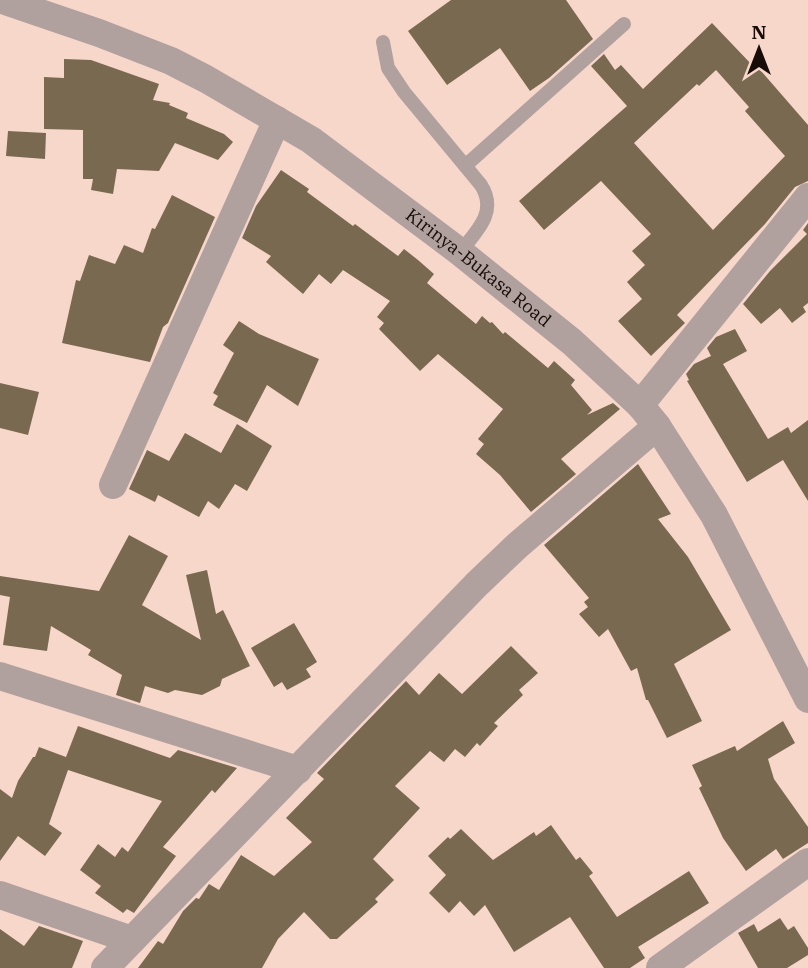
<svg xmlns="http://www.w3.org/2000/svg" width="808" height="968" viewBox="0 0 808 968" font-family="'IBM Plex Serif',serif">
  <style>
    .building { fill: #796951; fill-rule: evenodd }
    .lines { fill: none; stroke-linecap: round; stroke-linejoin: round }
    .service { stroke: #b0a19e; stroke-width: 14 }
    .minor { stroke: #b0a19e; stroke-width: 28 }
    .labels { text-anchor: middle; stroke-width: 6; stroke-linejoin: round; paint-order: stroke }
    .street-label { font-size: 18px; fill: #170c08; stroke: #f8d7cb }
  </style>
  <rect width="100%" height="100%" fill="#f8d7cb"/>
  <path class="building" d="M451,0h115l27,39 -44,39 -19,13 -30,-43 -53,37 -39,-54z
    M712,23l41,43 2,-2 53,61v56l-13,6 -30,37 -88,91 8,8 -34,33 -33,-35 24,-22 -15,-17 18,-17 -13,-14 19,-17 -50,-53 -57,49 -25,-29 108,-95 -36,-40 13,-12 11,16 6,-5 22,24zM716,70l33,37 -4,4 40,45 -72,74 -79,-87 63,-59 2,2z
    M64,59l27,1 68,24 -6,16 17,3 -1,2 19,8 -2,5 38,16 9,8 -15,18 -43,-17 -16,28 -42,-2 -4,25 -22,-4 2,-11h-10v-49l-39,-1v-52l20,1z
    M8,131l38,2 -1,26 -39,-3z
    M281,170l28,19 -2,3 46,34 2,-2 43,32 6,-7 14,11 16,14 -7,9 49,41 6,-8 8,7 2,-1 11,12 2,-2 43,36 6,-7 21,19 -4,5 21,25 -5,5 26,-12 7,6 -59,50 15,15 -45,38 -31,-37 -24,-21 8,-10 -6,-5 25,-30 -65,-55 -18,17 -41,-42 5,-6 -7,-6 13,-16 -47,-31 -12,14 -12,-10 -16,20 -37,-32 5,-6 -29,-18 14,-32z
    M172,195l43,22 -47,106 -5,4 -13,35 -88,-19 14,-63 4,1 9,-26 26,9 9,-19 19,8 9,-25 3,1z
    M808,223v80l-5,4 3,5 -14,11 -12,-15 -19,16 -18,-20 27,-33 37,-37 -4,-4z
    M239,321l20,13 60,25 -21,47 -31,-21 -20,38 -34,-18 5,-9 -5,-3 21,-40 -11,-8z
    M735,329l12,22 -24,13 45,75 20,-12 3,6 17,-13v81l-25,-41 -36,22 -60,-101 2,-1 -3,-6 8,-10 17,-8 -4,-8 9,-11z
    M0,383l39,9 -11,43 -28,-7z
    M237,424l35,22 -25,45 -12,-7 -16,25 -11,-8 -9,16 -41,-22 -3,7 -26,-13 18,-39 22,11 16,-28 36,20z
    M638,464l33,50 -13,5 30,38 43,73 -57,34 28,57 -35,17 -19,-38h-2l-9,-32 -6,3 -23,-42 -9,8 -20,-23 9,-7 -4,-5 5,-4 -45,-53z
    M129,535l39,21 -26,49 59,35 -15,-65 21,-5 9,44 7,-4 27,56 -28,13 -2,7 -18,9 -27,-5 -7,3 -23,-7 -5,17 -24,-8 6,-20 -34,-20 3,-5 -40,-24 -4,25 -44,-6 7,-48 -10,-2v-19l99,15z
    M294,623l23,39 -11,7 5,8 -24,13 -5,-8 -8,5 -23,-39z
    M511,646l27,27 -19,17 4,5 -29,28 4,3 -18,20 -3,-3 -12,14 -10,-8 -11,13 -14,-11 -35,35 25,22 -47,51 21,21 -19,19 3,3 -41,37h-7l-26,-27 -26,27 -16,29h-124l20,-27 5,3 20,-33 13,-13 3,1 10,-15 10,6 22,-35 33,21 38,-34 -26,-24 38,-39 -7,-6 89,-92 13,14 20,-22 23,21z
    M783,721l12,22 -27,16 6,20 34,48v16l-25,16 -7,-10 -30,22 -23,-33 -24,-50 3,-2 -10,-21 43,-19 2,5z
    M78,726l92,32 8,-8 59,18 -22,25 -3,-3 -49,57 13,9 -42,57 -7,-4 -4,4 -28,-20 6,-7 -21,-16 18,-26 17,13 7,-10 6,5 34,-51 -94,-31 -19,54 13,9 -17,23 -27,-20 -18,25v-72l12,9 6,-17 15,-24h2l4,-10 27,10z
    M551,825l25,35 4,-3 13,16 -4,3 28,41 72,-46 20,32 -71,44 7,11 -15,10h-26l-34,-51 -56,35 -29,-47 -11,11 -14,-15 -11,12 -20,-20 17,-18 -18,-19 20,-19 2,2 11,-10 32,31 41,-28 2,4z
    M780,918l8,12 6,-4 14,22v7l-21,13h-29l-20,-35 16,-9 4,8z
    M39,926l44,15 -11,27h-72v-39l24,17z"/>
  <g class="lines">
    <path class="service" d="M383,42l5,26 16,24 77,93c17,27 -4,46 -21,67
      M465,166l159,-142"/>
    <g class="minor">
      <path id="s1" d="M2,0l97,33 72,28 35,18 105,61 149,112 112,90 68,63 17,21 57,89 94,184"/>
      <path d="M640,405l168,-208"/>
      <path d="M113,485l164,-365"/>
      <path d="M0,676l298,94"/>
      <path d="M0,895l132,45"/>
      <path d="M105,968l372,-384 41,-39 139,-119"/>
      <path d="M660,968l148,-106"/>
    </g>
  </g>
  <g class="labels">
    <g class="street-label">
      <text dy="6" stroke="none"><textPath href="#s1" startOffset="551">Kirinya-Bukasa Road</textPath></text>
    </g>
  </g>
  <g transform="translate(759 49)" stroke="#f8d7cb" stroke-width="5" paint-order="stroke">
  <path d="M0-5L12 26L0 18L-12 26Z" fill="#170c08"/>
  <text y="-10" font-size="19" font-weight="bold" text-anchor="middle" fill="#170c08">N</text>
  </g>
</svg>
